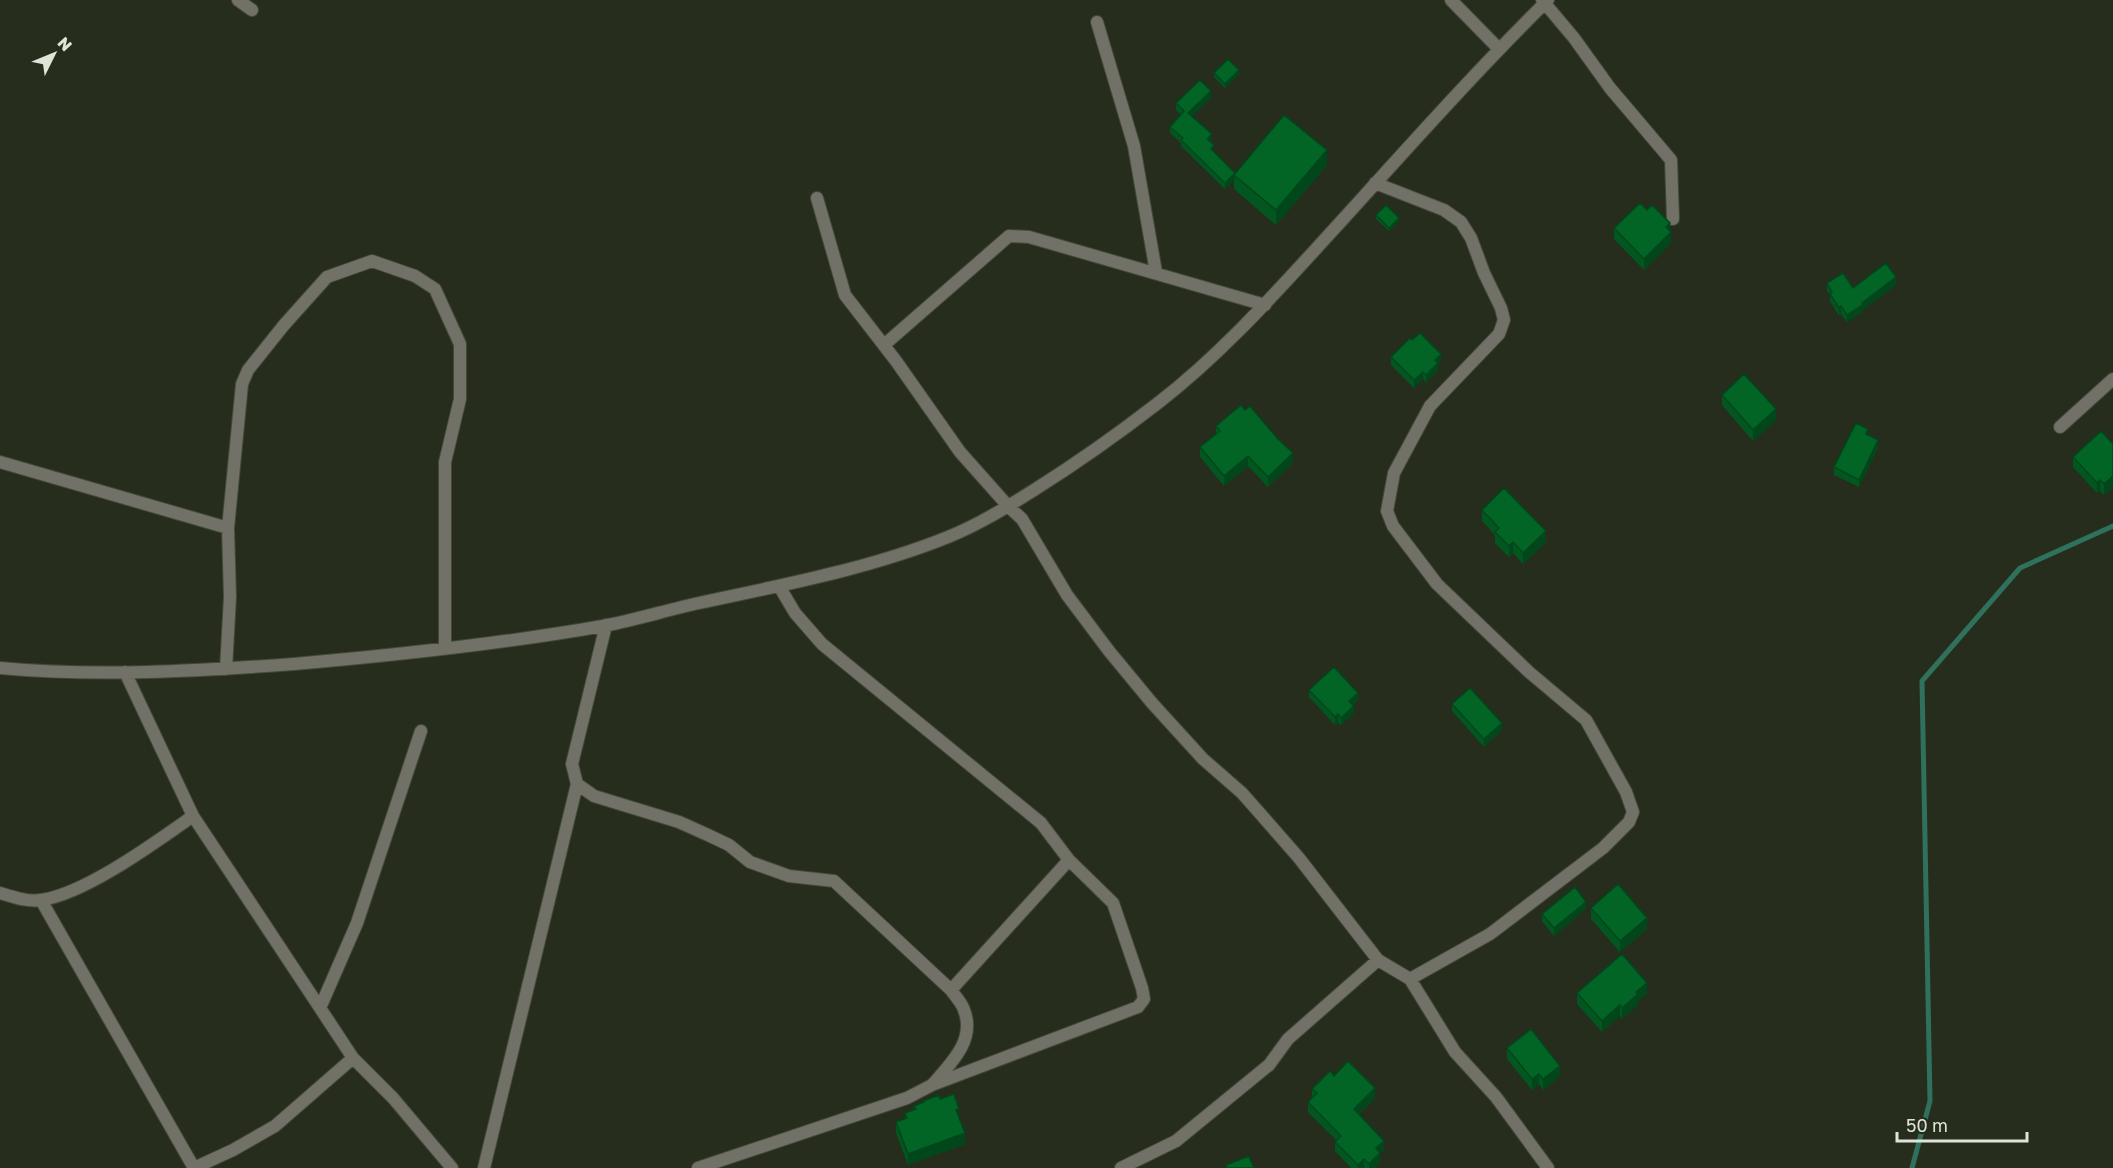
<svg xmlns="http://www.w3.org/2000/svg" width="2113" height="1168" viewBox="0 0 2113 1168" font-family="'Golos Text',sans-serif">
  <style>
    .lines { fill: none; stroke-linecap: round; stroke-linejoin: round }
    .stream { stroke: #2f715d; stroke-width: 5 }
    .street-casing { stroke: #444a3a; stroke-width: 14 }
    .street { stroke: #717168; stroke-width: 12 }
    .wall { fill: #025721 }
    .shaded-wall { fill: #01471b }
    .building { fill: #026526; stroke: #01471b; stroke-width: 1.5 }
  </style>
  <rect width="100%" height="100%" fill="#262d1c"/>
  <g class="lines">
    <path class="stream" d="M1912,1168l18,-67 -8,-420 98,-113 93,-42"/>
    <defs>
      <path id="street" d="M238,0l14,10
        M1451,0l48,49
        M1542,0l32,38 36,50 61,72 2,59
        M1097,22l37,124 22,126
        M1375,183l69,27 17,12 10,16 13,35 17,35 3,12 -5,14 -69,72 -36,67 -7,38 6,15 44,58 92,88 57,48 40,72 7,20 -4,10 -26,26 -113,86 -80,45
        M817,198l28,97 51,66 64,91 48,54 14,13 45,76 42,56 43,52 51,56 39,34 57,65 79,102 32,19 45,73 41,45 52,71
        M884,345l125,-109 20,1 236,68
        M2060,427l53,-48
        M0,462l228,66
        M0,668c97,9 197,3 294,-4 103,-9 207,-20 309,-38 32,-6 64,-16 96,-23 83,-18 170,-34 249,-66 30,-12 59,-30 86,-47 43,-27 84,-56 124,-87 66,-51 121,-114 177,-175 70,-77 139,-155 213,-228
        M226,669l4,-72 -2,-69 14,-144 6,-14 36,-45 43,-48 45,-16 43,15 20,13 25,55v55l-15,63v186
        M125,672l68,144 127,192 33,50 40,40 59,70
        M577,784l17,12 85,26 29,13 21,10 21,17 39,14 45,5 117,109 118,-130
        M0,893c13,4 27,9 41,7 44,-6 115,-58 152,-84
        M41,900l153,268
        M320,1008l37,-85 64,-192
        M933,1084c18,-21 43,-44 31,-74 -2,-7 -9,-14 -13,-20
        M194,1168l39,-18 42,-24 78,-68
        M484,1168l93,-384 -5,-20 34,-139
        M698,1168l209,-70 25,-13 206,-78 6,-8 -2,-11 -29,-85 -44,-43 -28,-37 -219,-179 -27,-31 -16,-27
        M1121,1168l55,-27 93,-76 19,-26 90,-79"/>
    </defs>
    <use href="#street" class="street-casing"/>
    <use href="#street" class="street"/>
  </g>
  <path class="wall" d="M1214,73l25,1 -14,14 -11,-11z
    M1211,98l-19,18 20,25 -2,1 4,10 21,21 92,-8 -51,60 -42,-36v-8l-9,8 -44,-43v-3l-11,-10v-6l11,-12 -5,-5v-7z
    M1376,215l23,6 -10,10 -13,-12z
    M1614,228l56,3 1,12 -27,27 -30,-31z
    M1827,283l26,5 43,-3 -33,25v2l-16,10 -6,-8 -2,2 -9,-15v-6l-3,-4z
    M1391,357l50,4 -3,3v7l-12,11 -3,-3 -9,9 -23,-23z
    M1722,395l54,25 -23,21 -31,-36z
    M1245,410l32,28 16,25 -25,24 -20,-21 -24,20 -24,-29v-10l16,-13v-8z
    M1868,435l10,13 -19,39 -25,-12v-8z
    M2113,444v43l-9,8 -4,-4 -3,2 -24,-26v-10z
    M1482,510l64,32 -23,22 -10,-11 -4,4 -14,-14v-8l-13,-14z
    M1309,690l49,10 -6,5 2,8 -13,12 -3,-3 -3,3 -26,-28z
    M1452,704l50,26 -18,17 -32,-36z
    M1591,908l56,21 -27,23 -29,-33z
    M1586,909l-32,27 -12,-15v-7z
    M1577,993l70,1 -9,7v4l-16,14 -2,-3 -18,16 -25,-28z
    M1507,1048l53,28 -17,14 -4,-6 -7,6 -25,-31z
    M1334,1076l41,22 -16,16 25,36 -4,3v10l-5,5h-24l-16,-17v-9l1,-2 -28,-28v-10l4,-4v-9z
    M940,1099l19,19 6,26 -57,21 -12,-32v-11l9,-3v-6l9,-3v-4l9,-3v-2z"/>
  <path class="shaded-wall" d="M1239,70v4l-14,14v-4z
    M1211,91v7l-23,22v-7z
    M1212,134v7l-5,5v-7z
    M1327,150v15l-51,60v-15z
    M1235,173l-1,8 -9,8v-6z
    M1399,218v3l-10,10v-3z
    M1670,223l1,20 -27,27v-11l22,-32z
    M1896,277v8l-33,25v2l-16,10v-7z
    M1841,306v8l-2,2v-8z
    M1441,354v7l-3,3v7l-12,11v-7l9,-15z
    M1423,372v7l-9,9v-8z
    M1776,409v11l-23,21v-11z
    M1878,440v8l-19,39v-7z
    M1293,453v10l-25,24v-10z
    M1248,456v10l-24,20v-10z
    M2113,476v11l-9,8v-11z
    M2100,480v11l-3,2v-10z
    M1546,531v11l-23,22v-11z
    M1513,542v11l-4,4v-11z
    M1358,693v7l-9,8v-7z
    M1354,706v7l-13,12v-7z
    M1338,714v8l-3,3v-8z
    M1502,723v7l-18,17v-8z
    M1586,902v7l-32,27v-8z
    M1647,918v11l-27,23v-11z
    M1647,983v11l-9,7v4l-16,14v-11l14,-16z
    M1620,1005v11l-18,16v-11z
    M1560,1066v10l-17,14v-11z
    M1539,1074v10l-7,6v-11z
    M1375,1088v10l-21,21v-10z
    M965,1133v11l-57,21v-11z
    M1384,1141v9l-4,3v10l-5,5h-6v-4l7,-16z
    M1364,1159v9h-6v-3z"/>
  <path class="building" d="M1228,59l11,11 -14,14 -11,-11z
    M1200,80l11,11 -23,22 24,21 -5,5 7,6 -3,4 24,24 -10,10 -44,-43 2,-2 -13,-11 14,-16 -8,-8z
    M1284,115l43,35 -51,60 -42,-35z
    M1640,203l7,7 5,-5 18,18 -4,4 5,5 -27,27 -30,-31z
    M1386,205l13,13 -10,10 -13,-13z
    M1886,263l10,14 -34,26 1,2 -16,10 -6,-9 -2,2 -9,-14 2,-2 -5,-9 16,-10 10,15z
    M1420,333l21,21 -6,6 3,3 -12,12 -3,-3 -9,8 -23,-23 19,-19 2,2z
    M1744,374l32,35 -23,21 -31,-35z
    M1241,405l4,5 5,-4 27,32 16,15 -25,24 -20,-21 -24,20 -24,-29 20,-16 -4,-5z
    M1856,423l12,6 -2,5 12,6 -19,40 -25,-13z
    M2101,431l12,13v32l-9,8 -4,-4 -3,3 -24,-26z
    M1504,488l42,43 -23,22 -10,-11 -4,4 -14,-14 4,-4 -17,-18z
    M1334,667l24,26 -9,8 5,5 -13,12 -3,-4 -3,3 -26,-27z
    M1470,688l32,35 -18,16 -32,-35z
    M1618,884l29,34 -27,23 -29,-33z
    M1575,887l11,15 -32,26 -12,-14z
    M1622,954l25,29 -11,9 2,2 -16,14 -2,-3 -18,16 -25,-28z
    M1531,1029l29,37 -17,13 -4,-5 -7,5 -25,-31z
    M1348,1061l27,27 -21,21 30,32 -8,7 4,5 -11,11 -5,-5 -6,6 -23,-23 6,-6 -33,-34 9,-9 -5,-4 18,-18 4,5z
    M954,1094l5,15 -3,1 9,23 -57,21 -12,-32 11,-4 -2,-5 11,-4 -2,-3 10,-4 -1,-1 16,-6 1,4z
    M1249,1156l5,12h-27l-1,-3z"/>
  <g transform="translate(54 54) rotate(47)" stroke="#262d1c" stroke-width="4.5" paint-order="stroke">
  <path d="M0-4.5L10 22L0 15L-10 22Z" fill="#dfe3d8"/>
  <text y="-9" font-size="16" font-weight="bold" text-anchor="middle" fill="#dfe3d8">N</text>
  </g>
  <path d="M1897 1132v9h130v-9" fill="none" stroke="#dfe3d8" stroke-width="3"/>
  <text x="1906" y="1132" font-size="18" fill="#dfe3d8" stroke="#262d1c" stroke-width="4.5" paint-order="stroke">50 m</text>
</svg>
